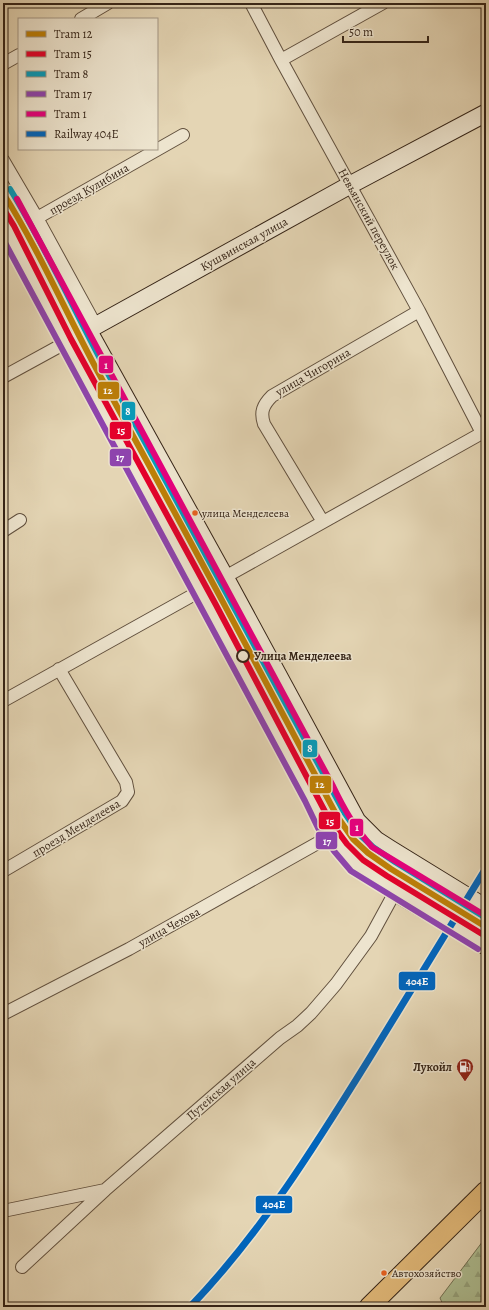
<svg xmlns="http://www.w3.org/2000/svg" width="489" height="1310" viewBox="0 0 489 1310" font-family="Alegreya,serif">
  <style>
    .forest { fill: url(#forest-firs); stroke: #727154 }
    .lines { fill: none; stroke-linecap: round; stroke-linejoin: round }
    .street-casing { stroke: #61503e; stroke-width: 14 }
    .secondary-casing { stroke: #352417; stroke-width: 19 }
    .primary-casing { stroke: #352417; stroke-width: 21 }
    .street { stroke: #ede4ce; stroke-width: 12 }
    .secondary { stroke: #ede4ce; stroke-width: 17 }
    .primary { stroke: #e2ba7a; stroke-width: 19 }
    .rail-1-casing { stroke: #ede4ce; stroke-width: 10 }
    .rail-1 { stroke: #0065bd; stroke-width: 7 }
    .tram-1-casing { stroke: #ede4ce; stroke-width: 9 }
    .tram-2-casing { stroke: #ede4ce; stroke-width: 9 }
    .tram-3-casing { stroke: #ede4ce; stroke-width: 9 }
    .tram-4-casing { stroke: #ede4ce; stroke-width: 9 }
    .tram-5-casing { stroke: #ede4ce; stroke-width: 9 }
    .tram-1 { stroke: #bd7f07; stroke-width: 6 }
    .tram-2 { stroke: #e4002b; stroke-width: 6 }
    .tram-3 { stroke: #059cbc; stroke-width: 6 }
    .tram-4 { stroke: #8e44ad; stroke-width: 6 }
    .tram-5 { stroke: #e5007d; stroke-width: 6 }
    .bus-dot { fill: #e96221; stroke: #ede4ce; stroke-width: 1.5 }
    .stop-dot { fill: #ede4ce; stroke: #352417; stroke-width: 2 }
    .labels { text-anchor: middle; stroke-width: 3; stroke-linejoin: round; paint-order: stroke }
    .bus-label { font-size: 11px; fill: #352417; stroke: #ede4ce; text-anchor: start }
    .street-label { font-size: 12px; fill: #352417; stroke: #ede4ce }
    .stop-label { font-size: 12px; font-weight: bold; fill: #352417; stroke: #ede4ce; text-anchor: start }
    .poi-label { font-size: 12px; font-weight: bold; fill: #352417; stroke: #ede4ce; text-anchor: end }
    .line-badge { stroke: #ede4ce; stroke-width: 1.5 }
    .badge-label { font-size: 11px; text-anchor: middle; font-weight: bold; fill: #fff }
  </style>
  <defs>
    <pattern id="forest-firs" width="22" height="20" patternUnits="userSpaceOnUse"><rect width="22" height="20" fill="#aebe92"/><path d="M5 1l3.5 6h-7zM16 11l3.5 6h-7z" fill="#96a37d"/></pattern>
  </defs>
  <rect width="100%" height="100%" fill="#e4d5b4"/>
  <filter id="stains"><feTurbulence type="fractalNoise" baseFrequency=".005" numOctaves="4"/><feColorMatrix values="0 0 0 0 .2 0 0 0 0 .09 0 0 0 0 .02 0 0 0 .5 -.17"/></filter>
  <radialGradient id="worn" r=".72"><stop offset=".6" stop-color="#630" stop-opacity="0"/><stop offset="1" stop-color="#630" stop-opacity=".3"/></radialGradient>
  <path class="forest" d="M486,1237v70h-42l-4,-9z"/>
  <g class="lines">
    <defs>
      <path id="street" d="M251,3l30,57 138,251 63,122 4,2
        M81,19l27,-16
        M281,60l102,-57
        M3,64l16,-9
        M3,160l34,58 59,108
        M37,218l146,-83
        M3,377l64,-35
        M323,522l-59,-98c-4,-12 -1,-19 8,-28l147,-85
        M3,531l17,-11
        M225,577l257,-144 4,-1
        M3,701l199,-111
        M3,871l119,-70 6,-9 -2,-10 -67,-113
        M3,1014l126,-65 203,-114
        M3,1211l102,-21
        M22,1267l83,-77 175,-152 17,-12 14,-13 25,-29 35,-48 24,-44"/>
      <path id="secondary" d="M3,227l64,115 65,125 77,136 123,232 12,17 20,18 31,22 91,54
        M88,330l137,247 132,244 19,19 14,9 96,59
        M79,335l271,-150 136,-72"/>
      <path id="primary" d="M369,1307l117,-116"/>
    </defs>
    <use href="#street" class="street-casing"/>
    <use href="#secondary" class="secondary-casing"/>
    <use href="#primary" class="primary-casing"/>
    <use href="#street" class="street"/>
    <use href="#secondary" class="secondary"/>
    <use href="#primary" class="primary"/>
    <defs>
      <path id="rail-1" d="M190,1307c71,-74 125,-161 179,-248 39,-64 78,-127 117,-191"/>
    </defs>
    <use href="#rail-1" class="rail-1-casing"/>
    <use href="#rail-1" class="rail-1"/>
    <defs>
      <path id="tram-1" d="M3,193c36,57 63,120 95,179 81,147 160,295 239,444l16,23 15,14 23,16 95,58"/>
      <path id="tram-2" d="M3,208l11,18 57,113 145,266 114,216 17,23 16,16 24,16 95,58"/>
      <path id="tram-3" d="M10,189c35,57 63,119 95,179 80,147 160,295 239,444l15,22 14,13 22,15 91,56"/>
      <path id="tram-4" d="M3,239l302,562 13,27 16,23 17,20 127,78"/>
      <path id="tram-5" d="M17,199l316,587c12,25 21,40 39,61l114,69"/>
    </defs>
    <use href="#tram-1" class="tram-1-casing"/>
    <use href="#tram-2" class="tram-2-casing"/>
    <use href="#tram-3" class="tram-3-casing"/>
    <use href="#tram-4" class="tram-4-casing"/>
    <use href="#tram-5" class="tram-5-casing"/>
    <use href="#tram-1" class="tram-1"/>
    <use href="#tram-2" class="tram-2"/>
    <use href="#tram-3" class="tram-3"/>
    <use href="#tram-4" class="tram-4"/>
    <use href="#tram-5" class="tram-5"/>
  </g>
  <defs>
    <symbol id="fuel-pin" viewBox="-11 -11 22 30"><path d="M0 17L-7.5 6A9.5 9.5 0 1 1 7.5 6Z" fill="#8f2418" stroke="#ede4ce"/><path d="M-5.5-6h7V0h2V4h1.3V-2.5L3-4.5l.8-.8L6-3V5H2.5V1h-1V6h-7ZM-4.2-4.7v3.2H.2V-4.7Z" fill="#fff"/></symbol>
  </defs>
  <g fill-rule="evenodd">
    <use href="#fuel-pin" x="455" y="1057" width="20" height="27"/>
  </g>
  <g class="bus-dot">
    <circle cx="195" cy="513" r="3.5"/>
    <circle cx="384" cy="1273" r="3.5"/>
  </g>
  <circle class="stop-dot" cx="243" cy="656" r="6"/>
  <g class="labels">
    <g class="bus-label">
      <text x="202" y="517">улица Менделеева</text>
      <text x="392" y="1277">Автохозяйство</text>
    </g>
    <g class="street-label">
      <text transform="translate(89 189) rotate(-30)" y="4">проезд Кулибина</text>
      <text transform="translate(369 219) rotate(61)" y="4">Невьянский переулок</text>
      <text transform="translate(244 244) rotate(-29)" y="4">Кушвинская улица</text>
      <text transform="translate(313 372) rotate(-30)" y="4">улица Чигорина</text>
      <text transform="translate(76 828) rotate(-31)" y="4">проезд Менделеева</text>
      <text transform="translate(169 927) rotate(-29)" y="4">улица Чехова</text>
      <text transform="translate(221 1089) rotate(-41)" y="4">Путейская улица</text>
    </g>
    <g class="stop-label">
      <text x="254" y="660">Улица Менделеева</text>
    </g>
    <g class="poi-label">
      <text x="452" y="1071">Лукойл</text>
    </g>
  </g>
  <g class="line-badge">
    <rect x="98" y="355" width="16" height="19" rx="4" fill="#e5007d"/>
    <rect x="97" y="381" width="23" height="19" rx="4" fill="#bd7f07"/>
    <rect x="121" y="401" width="15" height="20" rx="4" fill="#059cbc"/>
    <rect x="109" y="421" width="23" height="19" rx="4" fill="#e4002b"/>
    <rect x="109" y="448" width="23" height="19" rx="4" fill="#8e44ad"/>
    <rect x="302" y="739" width="16" height="19" rx="4" fill="#059cbc"/>
    <rect x="309" y="775" width="23" height="19" rx="4" fill="#bd7f07"/>
    <rect x="318" y="811" width="23" height="19" rx="4" fill="#e4002b"/>
    <rect x="349" y="818" width="15" height="19" rx="4" fill="#e5007d"/>
    <rect x="315" y="831" width="23" height="19" rx="4" fill="#8e44ad"/>
    <rect x="398" y="971" width="38" height="20" rx="4" fill="#0065bd"/>
    <rect x="255" y="1195" width="38" height="19" rx="4" fill="#0065bd"/>
  </g>
  <g class="badge-label">
    <text x="106" y="369">1</text>
    <text x="108" y="394">12</text>
    <text x="128" y="415">8</text>
    <text x="121" y="434">15</text>
    <text x="120" y="461">17</text>
    <text x="310" y="752">8</text>
    <text x="320" y="788">12</text>
    <text x="330" y="825">15</text>
    <text x="357" y="831">1</text>
    <text x="327" y="845">17</text>
    <text x="417" y="985">404Е</text>
    <text x="274" y="1208">404Е</text>
  </g>
  <rect width="489" height="1310" fill="none" stroke="#e4d5b4" stroke-width="16"/>
  <rect x="4" y="4" width="481" height="1302" fill="none" stroke="#352417" stroke-width="2"/>
  <rect x="8" y="8" width="473" height="1294" fill="none" stroke="#352417"/>
  <rect x="18" y="18" width="140" height="132" fill="#ede4ce" stroke="#a39785"/>
  <rect x="26" y="31" width="20" height="6" fill="#bd7f07" stroke="#a39785"/>
  <text x="54" y="38" font-size="12" fill="#352417">Tram 12</text>
  <rect x="26" y="51" width="20" height="6" fill="#e4002b" stroke="#a39785"/>
  <text x="54" y="58" font-size="12" fill="#352417">Tram 15</text>
  <rect x="26" y="71" width="20" height="6" fill="#059cbc" stroke="#a39785"/>
  <text x="54" y="78" font-size="12" fill="#352417">Tram 8</text>
  <rect x="26" y="91" width="20" height="6" fill="#8e44ad" stroke="#a39785"/>
  <text x="54" y="98" font-size="12" fill="#352417">Tram 17</text>
  <rect x="26" y="111" width="20" height="6" fill="#e5007d" stroke="#a39785"/>
  <text x="54" y="118" font-size="12" fill="#352417">Tram 1</text>
  <rect x="26" y="131" width="20" height="6" fill="#0065bd" stroke="#a39785"/>
  <text x="54" y="138" font-size="12" fill="#352417">Railway 404Е</text>
  <path d="M343 36v6h85v-6" fill="none" stroke="#352417" stroke-width="2"/>
  <text x="349" y="36" font-size="12" fill="#352417" stroke="#ede4ce" stroke-width="3" paint-order="stroke">50 m</text>
  <rect width="100%" height="100%" filter="url(#stains)"/>
  <rect width="100%" height="100%" fill="url(#worn)"/>
</svg>
